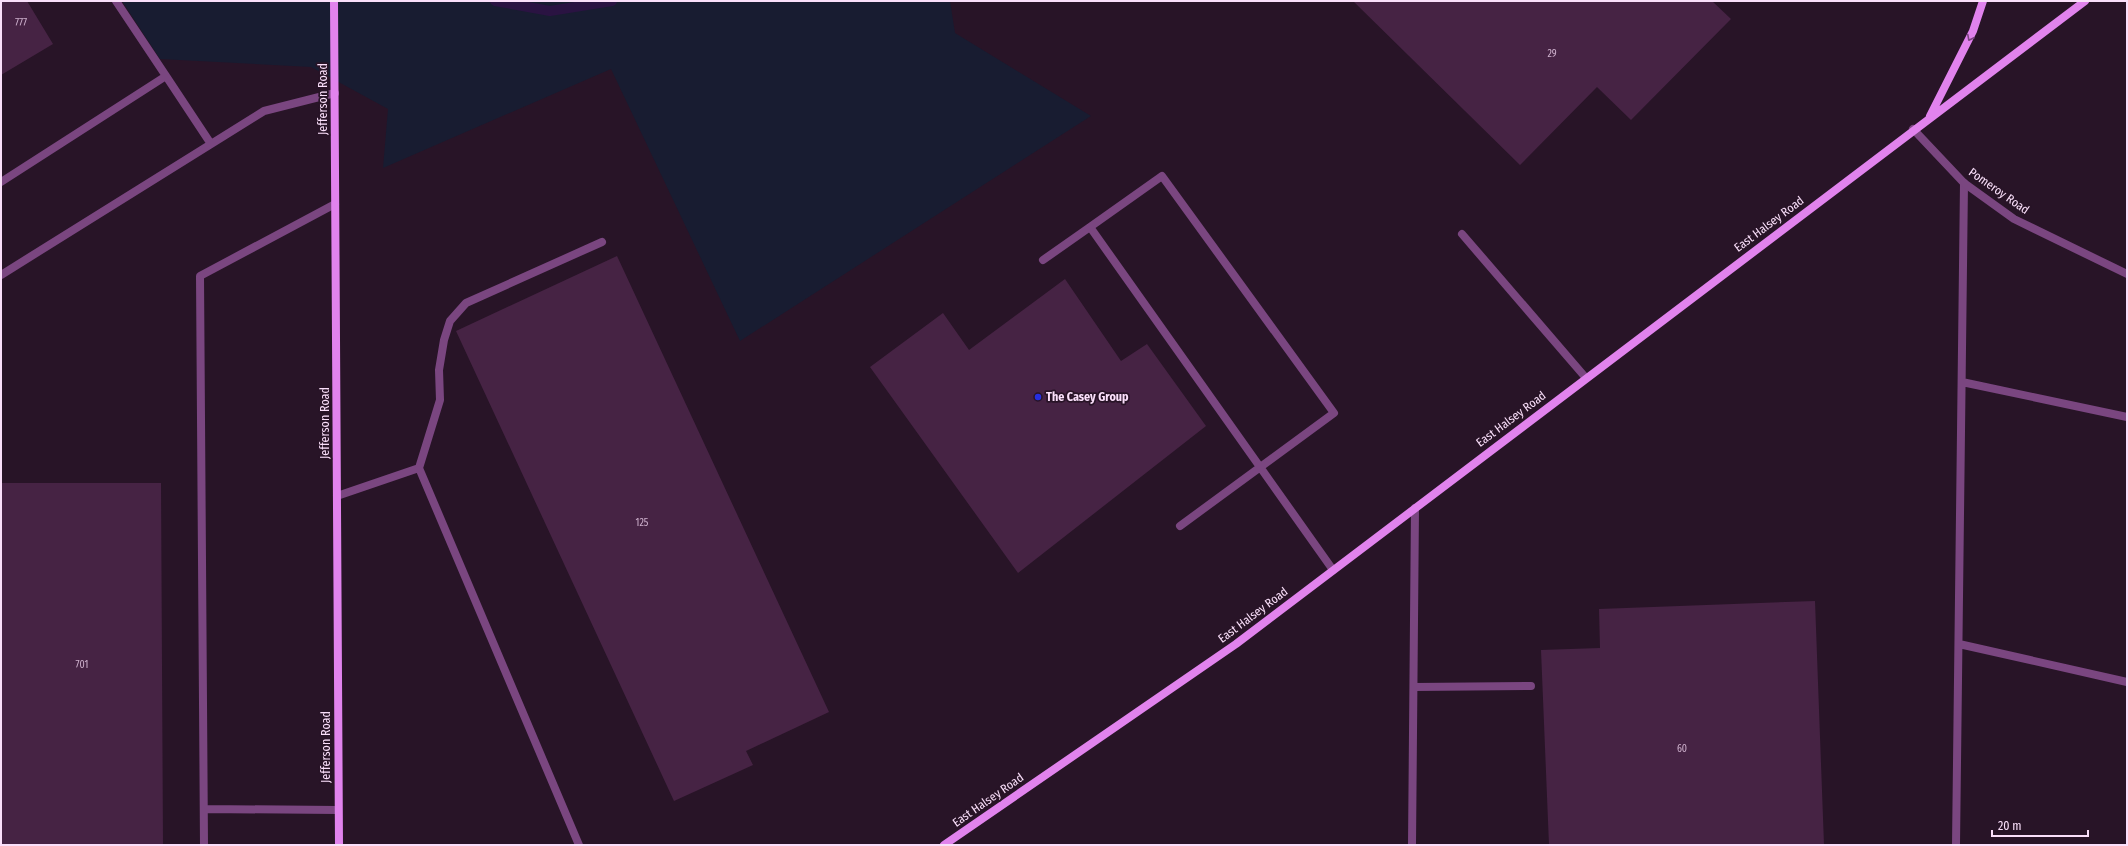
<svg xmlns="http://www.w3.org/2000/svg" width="2128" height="846" viewBox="0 0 2128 846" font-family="'Fira Sans Condensed',sans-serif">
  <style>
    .green { fill: #181c31 }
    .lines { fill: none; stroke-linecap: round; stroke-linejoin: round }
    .stream { stroke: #2a1342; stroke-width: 10 }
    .building { fill: #462344 }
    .lane { stroke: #7a4680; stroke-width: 8 }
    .street { stroke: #7a4680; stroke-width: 8 }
    .secondary { stroke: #e183ed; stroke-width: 8 }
    .oneway { stroke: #7b4680 }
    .poi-dot { fill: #262ee0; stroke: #281427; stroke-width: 1.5 }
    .labels { text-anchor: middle; stroke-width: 3.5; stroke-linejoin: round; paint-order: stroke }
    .number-label { font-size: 10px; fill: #cdb0cc }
    .street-label { font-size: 12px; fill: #fadffa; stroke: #281427 }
    .poi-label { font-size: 12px; font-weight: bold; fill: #fadffa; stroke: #281427; text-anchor: start }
  </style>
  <rect width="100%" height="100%" fill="#281427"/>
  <path class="green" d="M122,1h828l5,32 136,83 -351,225 -129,-272 -228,99 5,-59 -77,-42 -151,-8z"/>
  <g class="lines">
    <path class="stream" d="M495,1l55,10 62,-10"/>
  </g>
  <path class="building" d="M1,1h26l26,43 -52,31z
    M1353,1h359l19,18 -100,101 -34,-33 -77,78z
    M617,256l212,456 -83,39 7,14 -79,36 -218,-470z
    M1065,279l56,82 26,-17 59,82 -188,147 -148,-206 73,-54 26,37z
    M1,483h160l2,362h-162z
    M1815,601l9,244h-275l-8,-195 59,-2 -1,-39z"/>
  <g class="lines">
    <path class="lane" d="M116,1l50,75
      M1,182l165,-106 45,68
      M1462,234l124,144
      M1043,260l47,-33
      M1,275l263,-164 71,-18
      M1962,382l165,35
      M337,496l82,-28
      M1180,526l154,-113 -172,-237 -72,51 243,343
      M1959,644l168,38
      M1414,687l117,-1
      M204,809l134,1
      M204,845l-4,-569 135,-72
      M579,845l-160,-377 21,-68 -1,-30 5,-30 6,-19 16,-18 136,-61
      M1412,845l3,-337
      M1956,845l8,-662"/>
    <path class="street" d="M1913,129l51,54 50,36 113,55"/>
    <path class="secondary" d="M334,1l5,844
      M1930,116l43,-85 10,-30
      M944,845l292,-201 849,-643"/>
  </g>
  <defs><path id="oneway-chevron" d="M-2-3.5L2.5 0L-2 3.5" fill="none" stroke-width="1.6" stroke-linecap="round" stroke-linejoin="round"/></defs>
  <use class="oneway" href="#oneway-chevron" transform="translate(1970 38) rotate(117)"/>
  <circle class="poi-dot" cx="1038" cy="397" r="4"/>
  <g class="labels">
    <g class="number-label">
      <text x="21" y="26">777</text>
      <text x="1552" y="57">29</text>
      <text x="642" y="526">125</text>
      <text x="82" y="668">701</text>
      <text x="1682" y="752">60</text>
    </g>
    <g class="street-label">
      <text transform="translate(323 99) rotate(-90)" y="4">Jefferson Road</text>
      <text transform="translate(1999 191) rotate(35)" y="4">Pomeroy Road</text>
      <text transform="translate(1769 224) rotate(-37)" y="4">East Halsey Road</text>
      <text transform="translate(1511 419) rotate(-37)" y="4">East Halsey Road</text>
      <text transform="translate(325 423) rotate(-90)" y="4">Jefferson Road</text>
      <text transform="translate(1253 615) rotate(-37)" y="4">East Halsey Road</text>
      <text transform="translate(326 747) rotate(-90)" y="4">Jefferson Road</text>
      <text transform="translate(988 800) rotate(-35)" y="4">East Halsey Road</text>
    </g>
    <g class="poi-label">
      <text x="1046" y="401">The Casey Group</text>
    </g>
  </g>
  <rect width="2128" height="846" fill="none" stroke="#fadffa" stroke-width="4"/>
  <path d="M1992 830v6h96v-6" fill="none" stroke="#fadffa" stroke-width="2"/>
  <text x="1998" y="830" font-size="12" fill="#fadffa" stroke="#281427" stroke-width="3" paint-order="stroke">20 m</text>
</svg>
